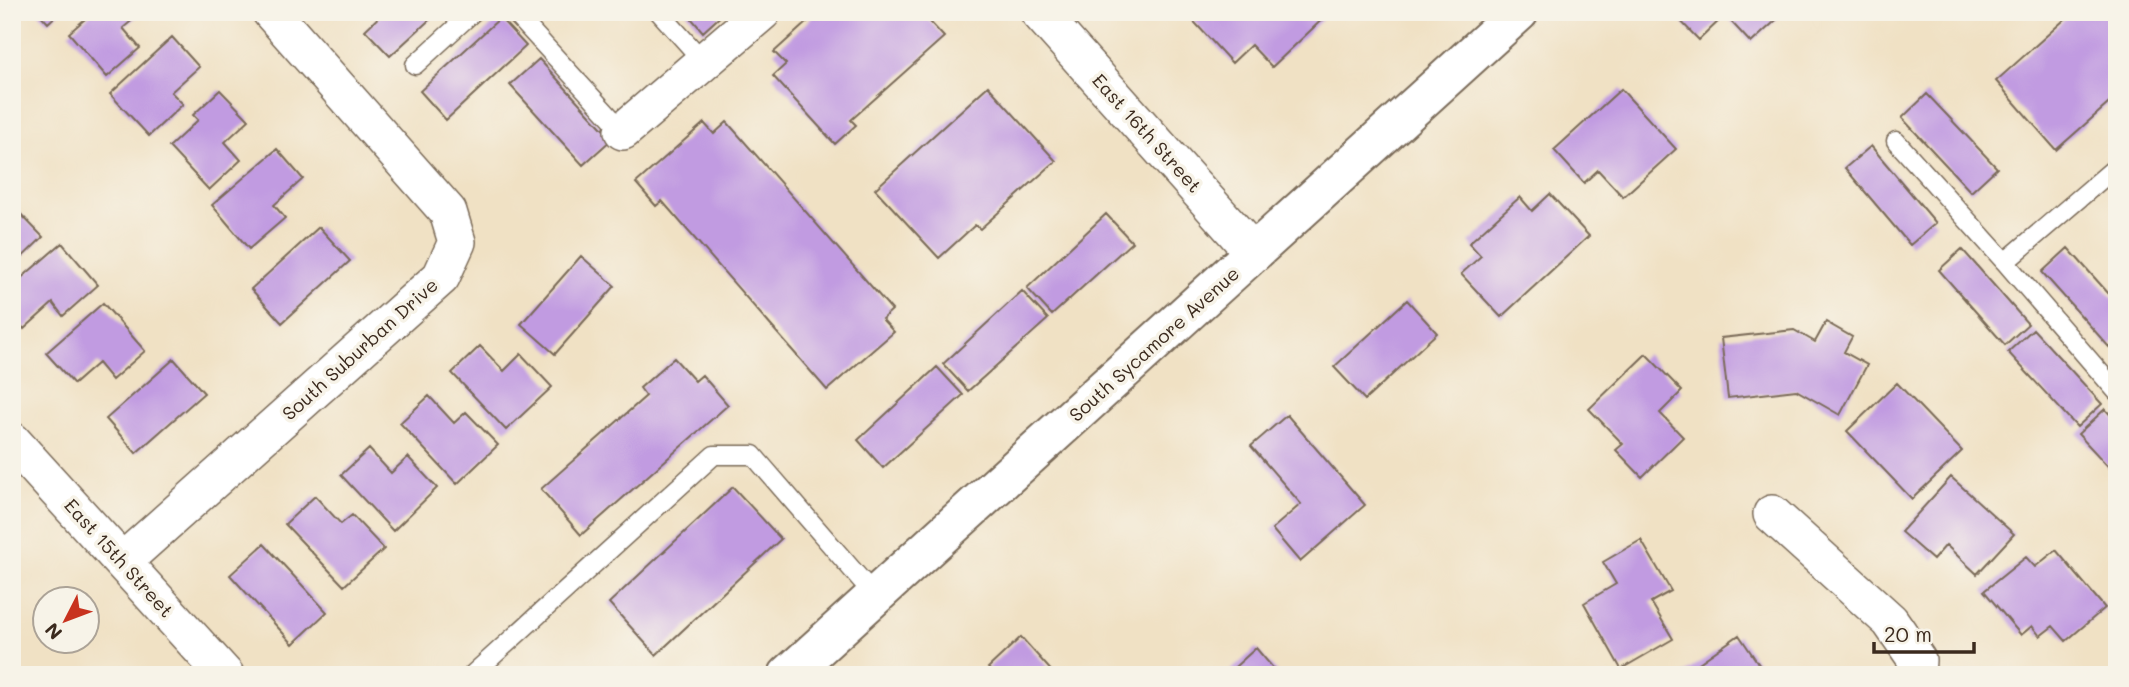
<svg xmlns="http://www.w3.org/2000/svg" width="2129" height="687" viewBox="0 0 2129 687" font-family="Mali,sans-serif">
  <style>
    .building { fill: #c19be1 }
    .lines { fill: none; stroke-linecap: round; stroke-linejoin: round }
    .service-casing { stroke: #7a6a58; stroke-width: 21 }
    .minor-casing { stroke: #7a6a58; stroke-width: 40 }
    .secondary-casing { stroke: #7a6a58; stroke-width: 42 }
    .service { stroke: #fff; stroke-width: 18 }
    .minor { stroke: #fff; stroke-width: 37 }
    .secondary { stroke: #fff; stroke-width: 38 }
    .labels { text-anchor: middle; stroke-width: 7; stroke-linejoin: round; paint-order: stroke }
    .street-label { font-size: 19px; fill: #3b2a1e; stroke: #f7f3e8 }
  </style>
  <rect width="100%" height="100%" fill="#f7f3e8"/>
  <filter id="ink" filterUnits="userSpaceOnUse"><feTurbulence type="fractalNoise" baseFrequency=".0143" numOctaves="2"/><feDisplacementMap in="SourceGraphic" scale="14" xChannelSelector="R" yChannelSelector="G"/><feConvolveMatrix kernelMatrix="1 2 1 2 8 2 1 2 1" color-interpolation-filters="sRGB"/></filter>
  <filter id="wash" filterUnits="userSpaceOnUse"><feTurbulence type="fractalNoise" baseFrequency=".00686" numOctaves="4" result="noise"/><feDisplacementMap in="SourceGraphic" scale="28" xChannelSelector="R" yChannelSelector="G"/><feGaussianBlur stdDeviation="1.57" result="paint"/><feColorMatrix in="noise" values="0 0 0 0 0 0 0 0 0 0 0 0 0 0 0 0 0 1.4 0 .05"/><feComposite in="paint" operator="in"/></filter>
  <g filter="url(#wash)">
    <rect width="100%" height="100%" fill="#f0e1c4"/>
    <g id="blocks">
      <path class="building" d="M38,12h22l-12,11z
        M93,12h49l-19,16 17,20 -33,29 -38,-44z
        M384,12h54l-48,44 -25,-26z
        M686,12h39l-22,20z
        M818,12h103l23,25 -93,83 5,5 -21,19 -62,-68 13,-12 -12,-12z
        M1185,12h145l-58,55 -21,-22 -19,18z
        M1672,12h113l-34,31 -26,-28 -26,25z
        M2073,12h44v84l-61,54 -60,-69z
        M500,18l26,28 -80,74 -26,-29z
        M172,37l27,30 -28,25 12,12 -34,32 -39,-42z
        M539,59l73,80 -29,26 -73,-80z
        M988,86l68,75 -76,68 -5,-4 -36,33 -64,-69z
        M1621,89l55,60 -53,48 -25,-27 -14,13 -30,-33z
        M220,90l29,30 -24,22 16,18 -32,30 -40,-43 29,-27 -5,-5z
        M1927,94l70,74 -26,24 -69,-74z
        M727,122l165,188 -10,9 12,13 -67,58 -165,-189 -6,5 -20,-23 68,-60 10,11z
        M1871,146l65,77 -26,22 -65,-77z
        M277,149l26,30 -29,26 11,13 -36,31 -37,-44z
        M1550,194l39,42 -88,81 -40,-43 20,-18 -12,-13 51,-46 12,14z
        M12,205l31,32 -31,30z
        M1106,214l26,28 -80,73 -25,-27z
        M319,227l31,34 -68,62 -31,-34z
        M62,243l36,42 -35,31 -10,-13 -29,26 -12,-14v-29z
        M2068,248l49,55v36l-8,8 -67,-75z
        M1962,249l66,75 -23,21 -66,-75z
        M581,256l34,30 -60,68 -34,-30z
        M1022,291l26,28 -80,72 -25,-27z
        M1407,300l30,33 -72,67 -31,-33z
        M103,303l42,48 -33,29 -14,-17 -24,21 -28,-31z
        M1826,322l26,15 -8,15 23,13 -27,50 -44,-25 -68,8 -7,-60 73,-8 21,12z
        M2033,329l69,75 -25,23 -69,-75z
        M480,346l24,25 17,-17 31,33 -46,43 -54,-57z
        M1646,354l36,37 -22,22 23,24 -41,40 -26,-27 7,-6 -34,-35z
        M674,358l21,23 7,-6 26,30 -147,130 -40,-46 105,-93 -6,-8z
        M174,359l30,34 -68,60 -30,-34z
        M937,367l26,28 -80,73 -25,-28z
        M1897,383l65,68 -50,48 -65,-68z
        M429,396l25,27 12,-11 32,33 -41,39 -57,-61z
        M2105,409l12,13v54l-39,-42z
        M1287,415l78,90 -65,57 -28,-33 29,-25 -50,-58z
        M369,449l22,24 17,-16 29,31 -44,43 -52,-56z
        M1951,477l63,57 -37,40 -31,-29 -13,15 -32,-28z
        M733,487l48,52 -125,116 -47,-52z
        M315,496l26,28 11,-9 32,34 -40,37 -59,-62z
        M1641,540l30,51 -20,11 22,37 -52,30 -37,-66 32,-19 -13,-22z
        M264,544l63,68 -34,32 -63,-69z
        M2056,550l49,58 -39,33 -13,-15 -13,10 -8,-10 -11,9 -37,-44 42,-34 9,10z
        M1739,635l27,40h-84z
        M1021,637l34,38h-60l-7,-7z
        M1256,648l23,27h-53z"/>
    </g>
  </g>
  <g filter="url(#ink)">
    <use href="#blocks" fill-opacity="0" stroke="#7a6a58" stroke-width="2"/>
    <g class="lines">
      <defs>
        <path id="service" d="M514,12l109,119
          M659,12l45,50
          M415,65l58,-53
          M1896,141l109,121
          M2117,166l-112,96 112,130
          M472,675l242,-220h39l122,141"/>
        <path id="minor" d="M1039,12l215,241
          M623,131l139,-119
          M12,441l213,234
          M1772,514l118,107 27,39 -1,15
          M122,562l319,-285 16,-35 -9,-30 -177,-200"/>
        <path id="secondary" d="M788,675l731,-663"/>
      </defs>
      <use href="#service" class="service-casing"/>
      <use href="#minor" class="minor-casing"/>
      <use href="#secondary" class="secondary-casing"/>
      <use href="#service" class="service"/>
      <use href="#minor" class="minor"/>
      <use href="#secondary" class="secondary"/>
    </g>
  </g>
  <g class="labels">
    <g class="street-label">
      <text transform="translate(1147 133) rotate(48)" y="7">East 16th Street</text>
      <text transform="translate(1154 344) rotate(-42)" y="7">South Sycamore Avenue</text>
      <text transform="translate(360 349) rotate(-42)" y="7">South Suburban Drive</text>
      <text transform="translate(119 558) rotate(48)" y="7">East 15th Street</text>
    </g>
  </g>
  <rect width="2129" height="687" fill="none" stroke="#f7f3e8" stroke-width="42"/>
  <g transform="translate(66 620) rotate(228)"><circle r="33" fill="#f7f3e8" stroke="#aca397" stroke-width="2"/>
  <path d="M0-5L12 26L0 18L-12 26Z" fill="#c8321e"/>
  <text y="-10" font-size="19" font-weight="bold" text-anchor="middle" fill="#3b2a1e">N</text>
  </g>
  <path d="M1874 642v10h100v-10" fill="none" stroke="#3b2a1e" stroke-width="3.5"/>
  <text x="1884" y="642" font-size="21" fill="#3b2a1e" stroke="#f7f3e8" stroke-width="5" paint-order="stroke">20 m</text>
</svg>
